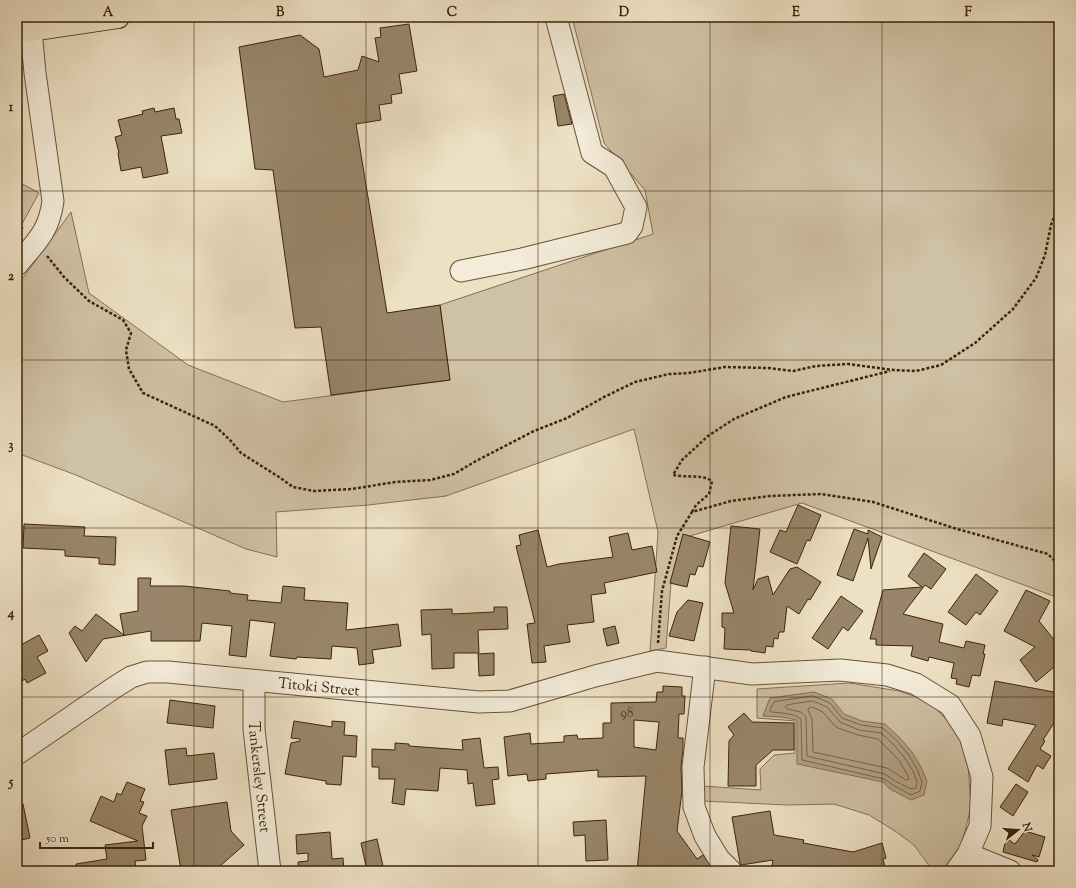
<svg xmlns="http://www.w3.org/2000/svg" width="1076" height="888" viewBox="0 0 1076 888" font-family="'Sorts Mill Goudy',serif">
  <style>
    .green { fill: #cfc1a4; stroke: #867256 }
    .water { fill: #b2a084; stroke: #846e53 }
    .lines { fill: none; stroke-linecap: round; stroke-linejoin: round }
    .shore { stroke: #786246; stroke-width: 1 }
    .building { fill: #99866a; stroke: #3e2309; fill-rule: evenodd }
    .minor-casing { stroke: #6a5238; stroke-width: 23 }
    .highway-casing { stroke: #3e2309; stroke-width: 24 }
    .path { stroke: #3e2309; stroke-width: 2.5; stroke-dasharray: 3 2; stroke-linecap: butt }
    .minor { stroke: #f3ecd9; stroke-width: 21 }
    .highway { stroke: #ede1c4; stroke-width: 22 }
    .grid { fill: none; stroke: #3e2309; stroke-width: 1; stroke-opacity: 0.55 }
    .labels { text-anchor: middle; stroke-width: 4; stroke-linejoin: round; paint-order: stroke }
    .number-label { font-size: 13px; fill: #553c21 }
    .street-label { font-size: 15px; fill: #3e2309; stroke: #f3ecd9 }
    .neatline { fill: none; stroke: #3e2309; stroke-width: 1.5 }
    .grid-label { font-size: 13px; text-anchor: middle; font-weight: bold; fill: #3e2309 }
  </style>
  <rect width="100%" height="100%" fill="#ede1c4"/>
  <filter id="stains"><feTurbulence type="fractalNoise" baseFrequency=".005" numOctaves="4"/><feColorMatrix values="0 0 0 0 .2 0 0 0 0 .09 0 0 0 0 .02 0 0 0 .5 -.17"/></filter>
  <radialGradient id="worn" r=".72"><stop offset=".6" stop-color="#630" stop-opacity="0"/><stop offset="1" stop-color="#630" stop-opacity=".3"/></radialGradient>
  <path class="green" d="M572,17h487v581l-257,-95 -112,33 -19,47 -5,65 -16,3 8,-119 -24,-103 -188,67 -78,9 -92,7 1,45 -31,-8 -170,-74 -59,-22v-167l54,-74 18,81 99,72 95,37 167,-22 -10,-75 213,-71 -8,-44 -41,-47z
    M17,181l22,12 -22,40z
    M849,683l50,8 29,10 29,29 11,34 3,43 -10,40 -14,24h-14l-19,-26 -19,-14 -26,-16 -35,-11 -46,1 -86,-4 1,-15 58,4 -1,-21 14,-14 21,-2v-32l-38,-3v-29z"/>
  <path class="water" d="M814,692l18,7 12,15 18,7 23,3 15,14 12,14 9,15 6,14 -3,14 -13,5 -21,-11 -7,-7 -86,-18v-44l-15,-3 -19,-1 7,-18z"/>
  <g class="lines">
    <path class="shore" d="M813,696l17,7 12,15 19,7 22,3 14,13 11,13 9,15 5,13 -2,9 -9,4 -18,-10 -9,-6 -82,-19 -1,-41c-7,-6 -21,-6 -30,-7l-1,-2 4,-8z
      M813,701l14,6 13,15 19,8 22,3 12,11 11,13 9,14 4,11 -1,6 -5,1 -16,-8 -10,-7 -78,-18 -1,-39 -5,-5 -14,-3 -2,-2 2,-2z
      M812,707l11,5 10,12 5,4 20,7 20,4 21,21 8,14 2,5 -3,1 -19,-12 -74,-16 -1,-33 -4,-9 1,-2z"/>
  </g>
  <path class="building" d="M409,24l8,47 -18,3 3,19 -11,2 1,8 -13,2 2,15 -25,4 31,189 53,-8 10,75 -119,15 -10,-68 -26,1 -22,-158 -18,-1 -16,-122 61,-12 19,14 5,28 34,-7 4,-14 17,6 -4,-24 6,-1 -1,-9z
    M564,94l8,30 -14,2 -5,-30z
    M154,108l1,4 19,-4 2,11h3l3,14 -21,3 7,37 -25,5 -2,-11 -20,4 -3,-18h1l-4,-16 7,-2 -4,-15 25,-6 -1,-3z
    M798,505l23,10 -11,26 -3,-1 -10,24 -27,-12 10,-22 6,2z
    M24,524l61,3 -1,9 32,1 -1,28 -16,-1v-6l-34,-2v-6l-42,-2z
    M731,526l29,3 -7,61 5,-11 10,-3 5,19 17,-26 7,-2 24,15 -11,18 -2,-1 -9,15 -12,-8 -3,26h-5l-1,7 -4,-1 -1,9 -7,-1 -1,7 -14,-2v-1l-27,-1 1,-21 -3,-1v-14h12l-9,-30z
    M854,529l14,5v-4l14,7 -11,32 -3,-31 -15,43 -16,-6z
    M538,530l9,37 12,-3 54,-7 -4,-20 19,-4 4,17 20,-4 5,26 -53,11 2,10 -15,2 3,27 -27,3 3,17 -26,4 2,16 -14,1 -5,-39 8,-1 -19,-77 5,-1 -2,-10z
    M683,534l27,8 -7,25 -5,-1 -3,9 -5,-1 -3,13 -17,-4z
    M924,553l22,16 -15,20 -6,-4 -22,29 40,10 -4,18 25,6 2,-7 19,4 -2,9h2l-5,22 -8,-1 -3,12 -13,-3 1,-5 -6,-1 3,-15 -25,-6 -1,4 -17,-5 2,-10 -37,-1v-6h-6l13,-49 39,-3 -14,-11z
    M976,574l22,17 -18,24 -4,-3 -10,13 -18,-13z
    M138,578h13l-1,8h34l46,5v2l18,2 -1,5 34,3 2,-17 22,2 -1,12 44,3 -2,27 52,-6 3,22 -29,4 2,13 -15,2 -2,-17 -25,-2 -1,13 -34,-2 -1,2 -26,-3 5,-33 -25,-3 -4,37 -17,-2 3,-29 -30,-3 -2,18h-49v-10l-48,8 -17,23 -17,-29 6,-7 7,5 14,-17 28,21 -4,-21 18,-3z
    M1026,590l24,11 -11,20 20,25v17l-23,19 -16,-22 15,-13 -31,-16z
    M841,596l22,15 -15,20 -5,-4 -15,22 -16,-11z
    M688,600l15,3 -9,38 -25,-5 8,-24z
    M494,607h13l1,22 -30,1 1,23h-25v15l-22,1 -1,-35 -9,1 -1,-25 31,-1v5l42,-2z
    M615,626l4,17 -12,3 -4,-17z
    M39,635l9,16 -11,6 9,16 -19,10 -2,-4 -8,5v-37z
    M494,653v22l-15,1 -1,-22z
    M995,681l64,12v22l-16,25 2,1 -5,8 11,7 -8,13 -6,-4 -9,17 -20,-13 28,-44 -33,-6 -1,7 -15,-3z
    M663,686l19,1v9h3l-1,18h-5l-1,24h5v11l-2,18 1,24 -5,40 20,28 6,-4 11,16h-77l9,-95 -48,1v-7l-52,4v5l-18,2 -1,-7 -19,2 -4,-39 26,-4 1,11 33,-2v-6l13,-1 1,4 25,-1v-15h8v-20l45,-1 1,-10h6zM634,720l25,2 -3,28 -22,-3z
    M170,700l45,6 -2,22 -46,-5z
    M744,713l8,9 42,1v27h-21l-17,15v21h-28l1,-45 5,-6 -6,-8z
    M294,721l38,6v-6l13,1 -1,13 13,1 -1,21 -13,-1 -2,29 -15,-1v-3l-41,-7 6,-31 9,-2v-2l-9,-1z
    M480,738l4,30 14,-1 1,12 -7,1 3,24 -19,2 -3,-23 -5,1 -1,-14 -27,-2 -2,23 -32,-2 -2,16 -12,-2 3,-24h-16v-12h-7v-18l23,1v-7l14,1v2l54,4 -1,-10z
    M186,748l1,8 27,-3 3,26 -48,6 -4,-35z
    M127,782l18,7 -5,12 4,1 -5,11 8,3 -5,10 4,34 -11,1 1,10h-60v-7l31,-5 -2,-14 33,-4 -48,-20 11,-25 13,6 3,-9 4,2z
    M1016,784l12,8 -15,24 -13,-9z
    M227,802l4,29 13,14 -24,21 1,5h-22v-4l-18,3 -10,-60z
    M23,804l7,34 -13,3v-36z
    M770,811l4,24 30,5 -1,3 50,9 29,-9 4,15 -3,1 3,12h-115l2,-11 -32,5 -1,-2 -8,-46z
    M606,820l2,40 -22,1 -1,-26 -11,1 -1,-14z
    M1025,831l20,6 -6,20 -7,-2 6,5 -1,2 -34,-10 3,-14 9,6z
    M330,832l2,27 11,-1 1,13h-45l-1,-9 10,-1v-8l-11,1 -1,-19z
    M377,839l7,32h-17l-6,-28z"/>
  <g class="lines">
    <defs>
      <g id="minor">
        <path d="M17,265c19,-23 32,-33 36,-64l-18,-128 -4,-43"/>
        <path d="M461,271l61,-12 105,-26 5,-7 4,-19 -22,-40 -22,-14 -36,-136"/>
        <path d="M705,667l-12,100 1,40 11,29 14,23 12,12"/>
        <path id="s1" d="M254,681v48l16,142"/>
        <path id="s2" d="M17,754l98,-67 16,-10 16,-5h21l311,30 31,-1 85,-25 62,-15 95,13 88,-4 47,5 29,9 34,21 20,31 12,41 -2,49 -12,28 -12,17"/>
        <path d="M968,854l42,17"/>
      </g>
      <path id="highway" d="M17,32l101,-15"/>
    </defs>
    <use href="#minor" class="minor-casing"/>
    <use href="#highway" class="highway-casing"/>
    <path class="path" d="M17,223l7,7
      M47,256l17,21 25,24 34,19 8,13 -5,17 3,19 14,24 72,33 15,14 11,13 38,24 14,10 21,4 38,-2 43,-7 35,-2 24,-6 22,-13 58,-30 33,-13 37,-21 31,-15 34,-8 20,-1 36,-6 43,1 25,3 23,-5 32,-2 45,6 23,1 25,-6 34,-22 38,-34 23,-31 9,-23 6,-30 8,-22
      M692,512l4,-7 13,-11 3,-13c-10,-7 -26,-3 -39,-6l9,-15 26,-24 26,-17 52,-22 104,-26
      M658,643l4,-52 15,-55 15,-24 39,-11 39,-5 51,-2 52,8 84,27 91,25 11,11"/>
    <use href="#minor" class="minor"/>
    <use href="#highway" class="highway"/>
  </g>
  <path class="grid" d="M194,17v854M366,17v854M538,17v854M710,17v854M882,17v854M17,191h1042M17,360h1042M17,528h1042M17,697h1042"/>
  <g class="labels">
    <g class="number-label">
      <text x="627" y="717">98</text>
    </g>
    <g class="street-label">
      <text dy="5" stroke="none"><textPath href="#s2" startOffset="327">Titoki Street</textPath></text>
      <text dy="5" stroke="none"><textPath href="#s1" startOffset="96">Tankersley Street</textPath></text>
    </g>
  </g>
  <rect width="1076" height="888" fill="none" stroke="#ede1c4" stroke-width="44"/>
  <g transform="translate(1018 830) rotate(73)" stroke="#f3ecd9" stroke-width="3" paint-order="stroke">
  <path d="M0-3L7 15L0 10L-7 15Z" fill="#3e2309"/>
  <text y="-6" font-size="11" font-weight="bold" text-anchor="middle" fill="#3e2309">N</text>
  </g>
  <path d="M40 842v6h113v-6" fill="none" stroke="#3e2309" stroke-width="2"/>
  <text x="46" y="842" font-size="12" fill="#3e2309" stroke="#f3ecd9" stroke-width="3" paint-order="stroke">50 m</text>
  <rect x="22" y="22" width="1032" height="844" class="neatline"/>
  <g class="grid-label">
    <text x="108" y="16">A</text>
    <text x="280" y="16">B</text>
    <text x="452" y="16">C</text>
    <text x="624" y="16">D</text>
    <text x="796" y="16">E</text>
    <text x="968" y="16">F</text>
    <text x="11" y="111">1</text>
    <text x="11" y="280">2</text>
    <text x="11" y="449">3</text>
    <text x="11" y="617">4</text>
    <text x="11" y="786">5</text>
  </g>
  <rect width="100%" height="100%" filter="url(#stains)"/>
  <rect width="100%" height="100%" fill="url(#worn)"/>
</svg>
